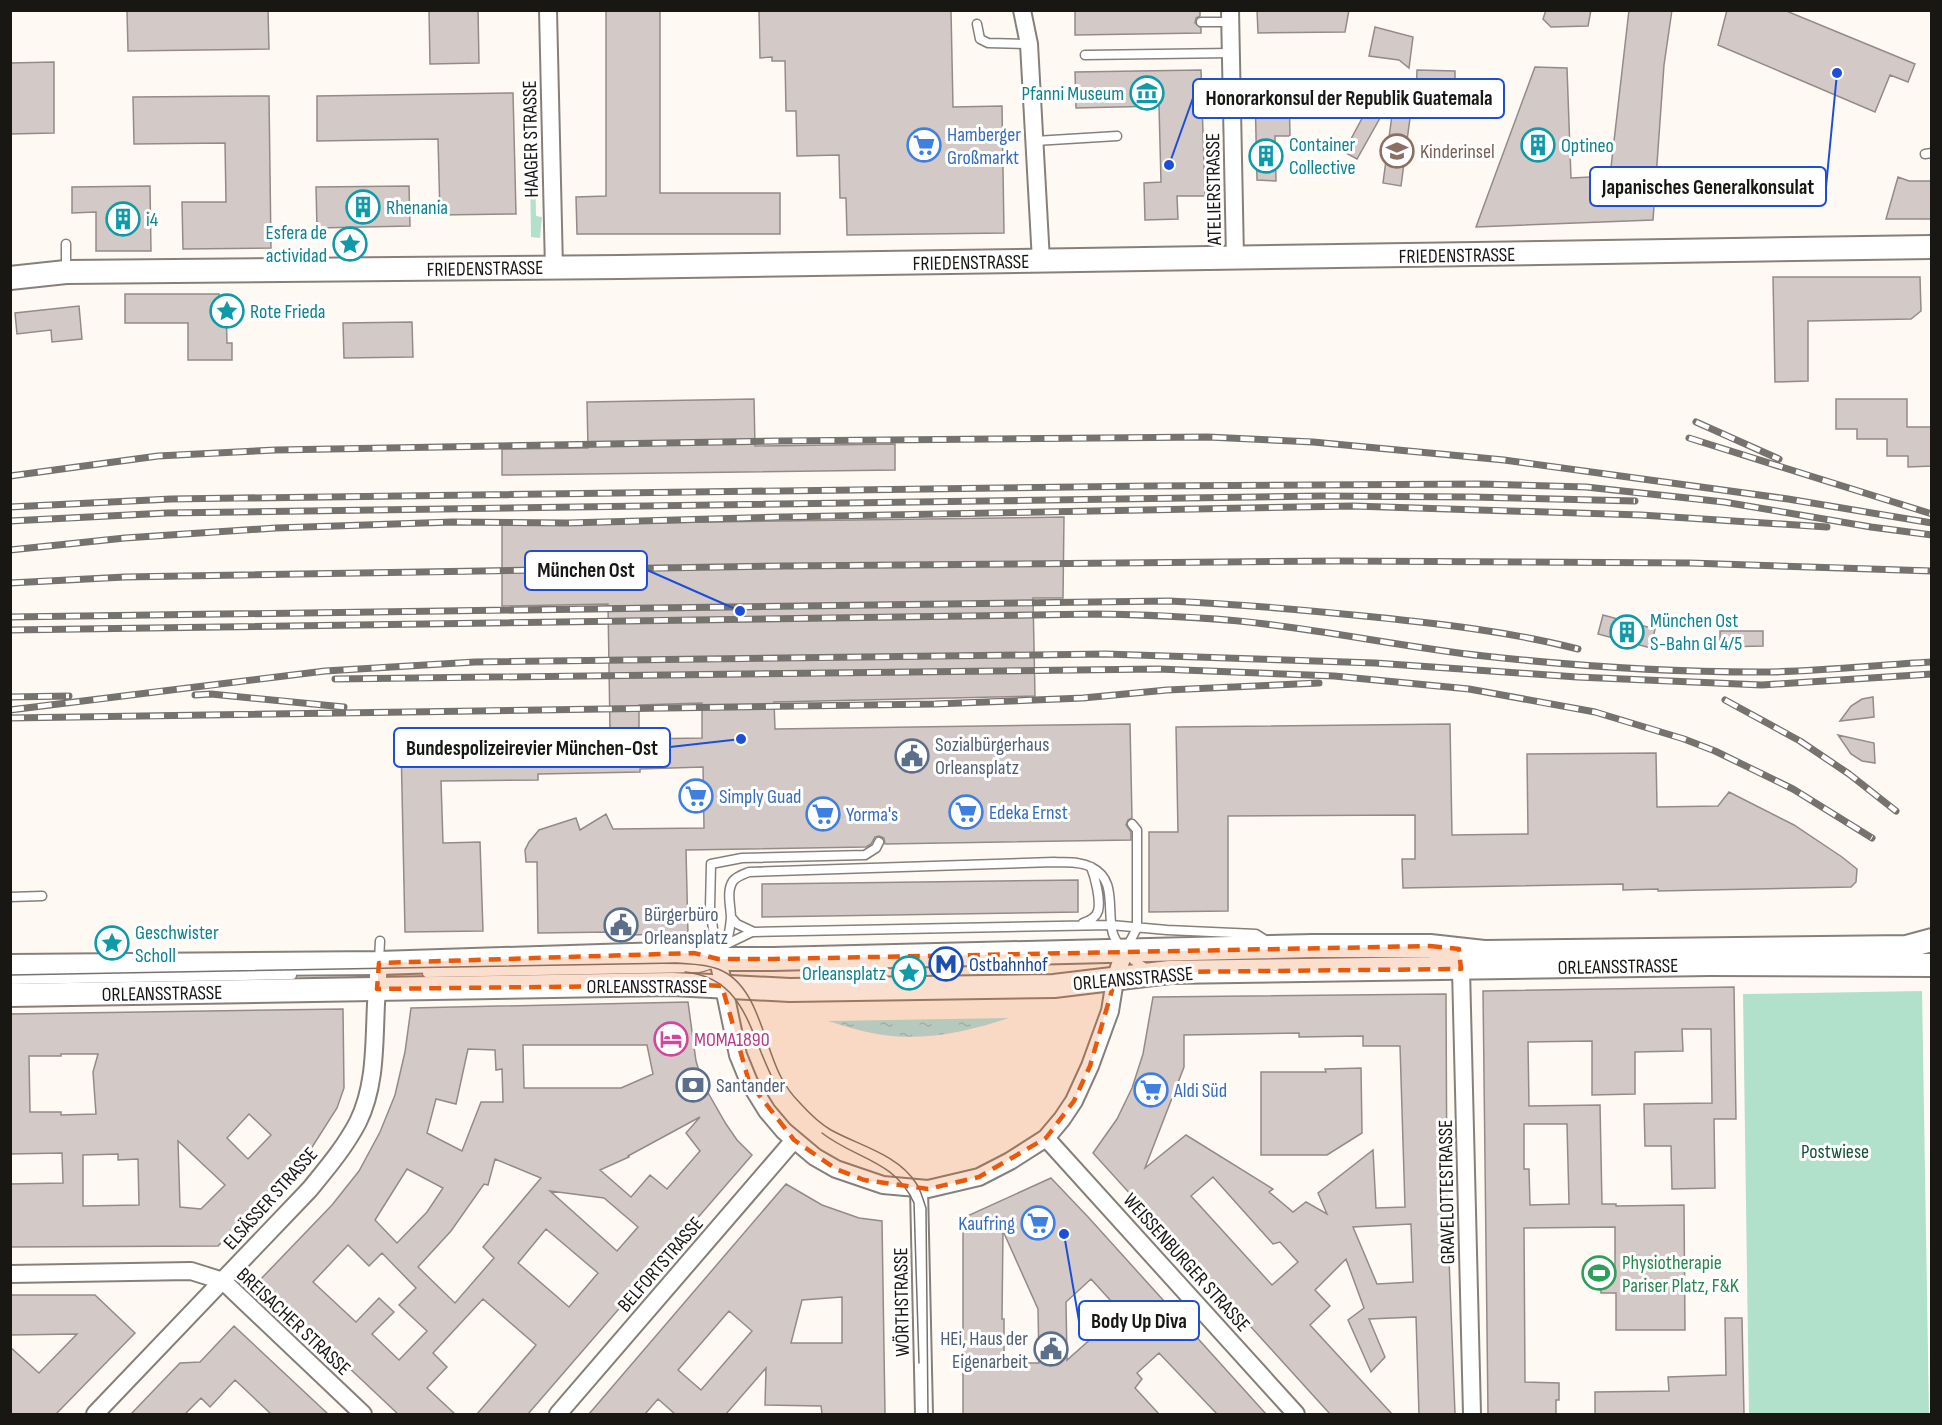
<svg xmlns="http://www.w3.org/2000/svg" width="1942" height="1425" viewBox="0 0 1942 1425" font-family="'Sofia Sans Condensed',sans-serif">
  <style>
    .green { fill: #b2e1cb }
    .water { fill: url(#water-ripples) }
    .building { fill: #d3c9c6; stroke: #948b89; stroke-width: 1.5; fill-rule: evenodd }
    .lines { fill: none; stroke-linecap: round; stroke-linejoin: round }
    .lane-casing { stroke: #87807a; stroke-width: 11 }
    .street-casing { stroke: #87807a; stroke-width: 20 }
    .secondary-casing { stroke: #87807a; stroke-width: 26 }
    .lane { stroke: #fff; stroke-width: 8 }
    .street { stroke: #fff; stroke-width: 16 }
    .secondary { stroke: #fff; stroke-width: 22 }
    .tram { stroke: #76736f; stroke-width: 1.5 }
    .rail-casing { stroke: #76736f; stroke-width: 7 }
    .rail { stroke: #fff; stroke-width: 4.5; stroke-dasharray: 14; stroke-linecap: butt }
    .marked { fill: #e8590c; fill-opacity: 0.2; stroke: #e8590c; stroke-width: 4.5; stroke-dasharray: 12 8; stroke-linejoin: round }
    .labels { text-anchor: middle; stroke-width: 6; stroke-linejoin: round; paint-order: stroke }
    .culture-label { font-size: 20px; fill: #0d838f; stroke: #fff; text-anchor: start }
    .shop-label { font-size: 20px; fill: #366cbe; stroke: #fff; text-anchor: start }
    .street-label { font-size: 20px; fill: #191714; stroke: #fff }
    .education-label { font-size: 20px; fill: #785e54; stroke: #fff; text-anchor: start }
    .service-label { font-size: 20px; fill: #4e5e75; stroke: #fff; text-anchor: start }
    .transit-label { font-size: 20px; fill: #164399; stroke: #fff; text-anchor: start }
    .hotel-label { font-size: 20px; fill: #b23c85; stroke: #fff; text-anchor: start }
    .park-label { font-size: 20px; fill: #17523c; stroke: #fff }
    .leisure-label { font-size: 20px; fill: #27864d; stroke: #fff; text-anchor: start }
    .leader { fill: none; stroke: #1d4ed8; stroke-width: 2 }
    .callout-dot { fill: #1d4ed8; stroke: #fff; stroke-width: 2 }
    .callout { fill: #fff; stroke: #1d4ed8; stroke-width: 2 }
    .callout-label { font-size: 21px; text-anchor: middle; font-weight: bold; fill: #191714 }
  </style>
  <defs>
    <pattern id="water-ripples" width="26" height="14" patternUnits="userSpaceOnUse" patternTransform="scale(1.5)"><rect width="26" height="14" fill="#ace5ea"/><path d="M2 4q2-2 4 0t4 0M15 11q2-2 4 0t4 0" fill="none" stroke="#93c4c8"/></pattern>
  </defs>
  <rect width="100%" height="100%" fill="#fff9f3"/>
  <path class="green" d="M534,104l2,112 6,1 -2,21 -9,-1 -2,-132z
    M1922,991l7,423h-180l-6,-420z"/>
  <path class="water" d="M1009,1018c-42,14 -88,24 -132,16 -17,-3 -33,-8 -49,-13z"/>
  <path class="building" d="M127,10h141l1,39 -141,2z
    M429,10h49l1,53 -49,1z
    M606,10h54v183h120v41h-203l-1,-37 30,-1z
    M759,10h192l2,97 49,-1 2,127 -157,2 -1,-37h-6l-1,-43 -42,1 -1,-45h-10l-1,-50h-13v-4l-12,1z
    M1075,10h125v6l-4,2 -1,5 6,5v5l-126,2z
    M1257,10h92l-4,22 -87,1z
    M1546,10h45l-3,16 -37,1 -8,-8z
    M1629,10h43l-8,55 -11,155 -177,7 59,-160 32,1 4,110 39,-2z
    M1727,10h57l131,54 -7,18 -18,-7 -15,37 -157,-67z
    M1375,27l38,10 -4,31 -10,-8 -30,-4z
    M54,62v71l-44,1v-71z
    M1201,70l4,126h-28l1,23 -33,1 -1,-37 17,-1 -2,-76 -83,2 -1,-36z
    M1417,70l38,1v32l-39,-1z
    M1289,90l1,46h-15l1,45 -19,-1 -2,-89z
    M513,93l3,121 -76,1 -2,-76 -121,2v-45z
    M269,96l2,152 -88,1 -1,-47h44l-1,-59 -91,1 -1,-47z
    M1366,111l14,7 -23,41 -13,-7z
    M1392,115l18,3 -9,68 -18,-3z
    M1898,177l11,4h23v38h-46z
    M150,186l1,65h-55v-39l-24,1v-26z
    M409,186l1,40 -93,2 -1,-41z
    M1773,277h147l1,34 -10,8 -103,2v60l-33,1z
    M125,294h94v14h7l1,35h5v17h-44v-37h-63z
    M79,306l3,33 -30,3 -1,-12 -34,4 -2,-21z
    M412,322l1,35 -69,1 -1,-35z
    M754,399l1,47 140,-2v26l-393,5v-26l86,-1 -1,-46z
    M1836,399h71v28h25v39l-24,1v-11h-21v-17h-30v-10h-21z
    M1064,517l-1,81h-30l2,98 -261,6 1,27 355,-5 2,94 -4,2 -2,5 5,7v8l-246,4 -1,-6 -5,-2 -4,1 -4,7 -5,3 -180,3 2,84 -70,1h-8v-3l-72,1 -1,-71h-11l-1,-12 4,-8 10,-12 37,-12 4,12 26,-16 7,15 91,-1 -1,-61 -63,2v3l-102,2v6l-97,1 2,62 37,-1 3,89 -78,1 -4,-188 130,-4v-8l79,-1 -2,-127 -106,2v-81zM702,703v35l-63,1v-34z
    M1603,615l52,14 -4,19 -53,-14z
    M1720,631h43v15l-43,1z
    M1873,697l1,20 -34,4 11,-15 11,-7z
    M1450,724l2,111 76,-1 -1,-80 129,-1 1,54 61,-1 11,-14 65,33 48,32 15,12 -1,13 -5,5 -193,4v-2l-35,1v-6l-220,4 -1,-29h13v-44l-187,1v95l-79,1v-80h29l-2,-105z
    M1838,735l36,8 1,20 -13,-2 -11,-7z
    M1078,880v32l-316,5v-33z
    M1734,987l2,132h-22l1,69 -43,1 -1,-43h-26l-1,-42 68,-1 -1,-74h-29l1,22 -48,1v42l-43,1v-54l-64,1 1,64 71,-1 2,99h14v2l68,-1 1,125h-69v-37h-15l-1,-25h15v-41l-91,1 1,154 34,1v17h-3v14h-68l-5,-423zM1524,1124h43l2,80 -39,1 -1,-36h-5z
    M1446,994l1,212 8,208h-36l-3,-97 -47,2 16,38 -14,15 -23,-52 16,-12 -18,-49 -31,31 15,16 -20,19 82,89h-62l-237,-261 24,-34 15,-31 11,-34 10,-57zM1299,1033v4l64,-1v10h37l5,161 -29,1 -3,-58 -55,43 9,21 -21,-12 -13,10 -24,-20 4,-3 -87,-54 -41,33 39,-101v-32zM1213,1177l60,67 7,-2 18,20 -26,23 -81,-89zM1411,1224l2,58 -36,2 -24,-57z
    M688,1002l8,59 7,23 23,40 11,16 15,15 -224,259h-51l59,-69 -53,-46 -50,54 14,14 -20,21 28,26h-57l-140,-132 74,-77 27,-34 21,-39 15,-37 10,-43 6,-44zM523,1045h124l6,29 -32,14h-97zM468,1049l27,1 1,20 6,-1 1,33h-22l-19,49 -35,-18 9,-34 20,5zM700,1117l-14,16 14,18 -33,38 -17,-14 -19,22 -31,-27 29,-13 -1,-1zM495,1159l46,19 -58,69 11,11 -39,45 -37,-36 33,-36 33,-47 4,1zM407,1169l36,19 -16,24 -30,31 -22,-23zM550,1191l54,7 34,29 -21,24zM546,1229l52,44 -29,34 -51,-44zM348,1245l21,21 13,-13 34,35 -17,17 28,26 -28,29 -27,-26 22,-22 -15,-14 -23,24 -43,-40z
    M343,1009l1,79 -7,20 -28,44 -91,94 -208,1v-63l53,-1 -1,-30 -52,1v-140zM61,1054h37l-5,18 3,42 -35,1v-3h-31l-1,-56h32zM249,1114l22,21 -23,24 -21,-21zM178,1141l47,44 -24,24 -21,-2zM118,1154v6l20,-1 1,46 -56,1v-51z
    M1361,1068l1,65 -35,22h-66v-83h65l-1,-3z
    M1051,1178l38,40 177,196h-49l-58,-61 -22,20 5,6 -7,9 24,26h-196v-196zM1003,1231l35,78 1,54h-35v-44h-2zM1091,1279l30,33 -54,48 -1,-58z
    M786,1184l36,21 37,13 23,3 3,193h-63l-1,-8 -56,-1 1,-37 -40,46h-51l-17,-15 -13,15h-56zM842,1297v46h-51l11,-43zM729,1311l23,20 -51,59 -23,-20z
    M10,1295h85l40,38 -79,81h-46v-67l29,26 38,-39 -67,1z
    M1725,1318h17l2,96h-149v-22l74,-1 -1,-14 58,-2z
    M234,1326l94,88h-57l-36,-34 -25,27 -9,-9 -16,16h-54l49,-51 20,-1z"/>
  <g class="lines">
    <defs>
      <path id="lane" d="M1201,22h29
        M977,24l3,15 8,4 41,1
        M1085,55l146,-2
        M1035,141l82,-5
        M1925,154l7,-1
        M66,244v27
        M10,897l32,-1
        M731,917l6,7 17,8 357,-7 56,5 89,4 11,7
        M1083,923c6,-2 13,-5 15,-12 3,-11 -3,-34 -7,-44
        M723,946l29,-14
        M1126,949l11,-21v-98l-5,-6
        M717,956l-7,-48 1,-44 31,-6 123,-3 11,-7 3,-6
        M379,961l1,-20
        M427,973l271,-5c25,-4 31,-26 33,-50 0,-11 -5,-27 2,-37 4,-5 11,-7 16,-9l305,-10c12,1 26,-1 37,5 27,13 15,43 22,67 6,16 21,28 36,36
        M10,980l282,-5"/>
      <path id="street" d="M548,10l6,258
        M1022,10l7,34 12,217
        M1230,10l5,248
        M718,959l20,96 11,27 18,29 17,20 31,26 21,12 47,16 45,4 51,-12 31,-16 36,-23 16,-19 12,-18 16,-35 20,-55 5,-31 9,-28
        M1461,969l11,445
        M1046,1138l250,276
        M919,1189l5,225
        M10,1274l181,-3 32,10 140,133
        M95,1414l215,-225c17,-21 35,-42 48,-67 18,-37 16,-78 18,-118 1,-14 2,-27 3,-41
        M558,1414l236,-274"/>
      <path id="secondary" d="M10,278l56,-6 554,-5 1312,-20
        M10,966l369,-3 315,-10 24,6h55l539,-13h118l54,6 422,-5 26,-7
        M10,995l662,-11 118,6 264,-4 116,-14 539,-8 223,1"/>
    </defs>
    <use href="#lane" class="lane-casing"/>
    <use href="#street" class="street-casing"/>
    <use href="#secondary" class="secondary-casing"/>
    <use href="#lane" class="lane"/>
    <use href="#street" class="street"/>
    <use href="#secondary" class="secondary"/>
    <path class="tram" d="M685,972c62,6 65,65 89,109
      M10,975l667,-12c13,1 28,1 41,6 40,15 45,74 63,108 5,10 11,18 19,26 9,10 19,20 31,27 29,16 66,24 85,53 5,7 7,17 10,25l2,206
      M822,1133c33,26 73,27 92,70l5,160"/>
    <defs>
      <path id="rail" d="M1696,422l83,37
        M1689,438l243,76
        M10,476l148,-20 118,-6 503,-9 429,-4 105,5 191,18 284,39 144,24
        M10,507l161,-8 978,-13 331,-2 106,3 138,15 147,25 61,8
        M10,521l157,-8 1154,-17 150,1 164,4
        M10,550l115,-12 151,-10 177,-6 115,1 214,-6 571,-11 288,9 186,12
        M10,583l115,-6 659,-11 555,-5 351,2 242,8
        M10,617l1159,-16c69,3 137,9 205,16 69,7 137,15 204,32
        M10,630l1087,-16c59,1 118,3 176,11 71,9 140,23 211,31 91,10 184,16 276,16 57,0 115,-7 172,-10
        M335,679l823,-10 176,7 135,13 126,23 89,27 31,12 78,38 79,49
        M195,695l16,-1 133,13
        M10,697l59,-1
        M1725,700l75,41 49,33 47,37
        M10,710l315,-39 150,-9 631,-8 269,9 202,14 185,8 170,-11
        M10,718l925,-14 148,-6 84,-8 152,-7"/>
    </defs>
    <use href="#rail" class="rail-casing"/>
    <use href="#rail" class="rail"/>
  </g>
  <path class="marked" d="M1430,946l29,3 2,20 -291,3 -55,8 -25,86 -16,35 -28,37 -67,39 -51,12 -64,-9 -28,-11 -42,-29 -45,-58 -27,-96 -20,-1 -325,4 2,-26 315,-10 24,6h55z"/>
  <defs>
    <symbol id="museum-ring" viewBox="-11 -11 22 22"><circle r="9.5" fill="#fff" stroke="#0f9aa8" stroke-width="1.5"/><path d="M0-6L6-3V-2H-6V-3ZM-5-1h2V3h-2ZM-1-1h2V3h-2ZM3-1h2V3H3ZM-6 4H6V6H-6Z" fill="#0f9aa8"/></symbol>
    <symbol id="supermarket-ring" viewBox="-11 -11 22 22"><circle r="9.5" fill="#fff" stroke="#3f7fe0" stroke-width="1.5"/><path d="M-6-5.5h2.5l.6 2H6L4.5 2H-2.5L-4.4-4H-6ZM-1.5 3.2a1.3 1.3 0 1 0 .1 0ZM3 3.2a1.3 1.3 0 1 0 .1 0Z" fill="#3f7fe0"/></symbol>
    <symbol id="building-ring" viewBox="-11 -11 22 22"><circle r="9.5" fill="#fff" stroke="#0f9aa8" stroke-width="1.5"/><path d="M-4-6H4V6H1V3H-1V6H-4ZM-2.5-4.3h1.7v1.8h-1.7ZM.8-4.3h1.7v1.8H.8ZM-2.5-1h1.7V.8h-1.7ZM.8-1h1.7V.8H.8Z" fill="#0f9aa8"/></symbol>
    <symbol id="school-ring" viewBox="-11 -11 22 22"><circle r="9.5" fill="#fff" stroke="#8d6e63" stroke-width="1.5"/><path d="M0-5L7-2L0 1L-7-2ZM-4 1L0 2.5L4 1V4Q0 6-4 4Z" fill="#8d6e63"/></symbol>
    <symbol id="sight-ring" viewBox="-11 -11 22 22"><circle r="9.5" fill="#fff" stroke="#0f9aa8" stroke-width="1.5"/><path d="M0-6L1.8-2.2L6-1.7L2.9 1.2L3.7 5.4L0 3.3L-3.7 5.4L-2.9 1.2L-6-1.7L-1.8-2.2Z" fill="#0f9aa8"/></symbol>
    <symbol id="civic-ring" viewBox="-11 -11 22 22"><circle r="9.5" fill="#fff" stroke="#5c6f8a" stroke-width="1.5"/><path d="M-.6-6.5H3V-4.5H.6V-3L4-1V1h2V6H-6V1h2V-1L-.6-3ZM-1.2 2.5V6h2.4V2.5Z" fill="#5c6f8a"/></symbol>
    <symbol id="metro-ring" viewBox="-11 -11 22 22"><circle r="9.5" fill="#fff" stroke="#1a4fb4" stroke-width="1.5"/><path d="M-5.5 5V-5H-3L0 0L3-5H5.5V5H3V-.5L0 4L-3-.5V5Z" fill="#1a4fb4"/></symbol>
    <symbol id="hotel-ring" viewBox="-11 -11 22 22"><circle r="9.5" fill="#fff" stroke="#d1479c" stroke-width="1.5"/><path d="M-6-4.5h1.5V1H6V5H4.5V3h-9V5H-6ZM-4 0a1.8 1.8 0 1 1 3.6 0ZM.5 0V-2.5h3Q6-2.5 6 0Z" fill="#d1479c"/></symbol>
    <symbol id="bank-ring" viewBox="-11 -11 22 22"><circle r="9.5" fill="#fff" stroke="#5c6f8a" stroke-width="1.5"/><path d="M-6-4H6V4H-6ZM0-2.3a2.3 2.3 0 1 0 0 4.6a2.3 2.3 0 1 0 0-4.6Z" fill="#5c6f8a"/></symbol>
    <symbol id="stadium-ring" viewBox="-11 -11 22 22"><circle r="9.5" fill="#fff" stroke="#2e9e5b" stroke-width="1.5"/><path d="M0-5a6.5 5 0 1 0 0 10a6.5 5 0 1 0 0-10ZM-3.5-1.8h7v3.6h-7Z" fill="#2e9e5b"/></symbol>
  </defs>
  <g fill-rule="evenodd">
    <use href="#museum-ring" x="1128" y="74" width="38" height="38"/>
    <use href="#supermarket-ring" x="905" y="126" width="38" height="38"/>
    <use href="#building-ring" x="1519" y="126" width="38" height="38"/>
    <use href="#school-ring" x="1378" y="132" width="38" height="38"/>
    <use href="#building-ring" x="1247" y="137" width="38" height="38"/>
    <use href="#building-ring" x="344" y="188" width="38" height="38"/>
    <use href="#building-ring" x="104" y="200" width="38" height="38"/>
    <use href="#sight-ring" x="331" y="225" width="38" height="38"/>
    <use href="#sight-ring" x="208" y="292" width="38" height="38"/>
    <use href="#building-ring" x="1608" y="613" width="38" height="38"/>
    <use href="#civic-ring" x="893" y="737" width="38" height="38"/>
    <use href="#supermarket-ring" x="677" y="777" width="38" height="38"/>
    <use href="#supermarket-ring" x="947" y="793" width="38" height="38"/>
    <use href="#supermarket-ring" x="804" y="795" width="38" height="38"/>
    <use href="#civic-ring" x="602" y="906" width="38" height="38"/>
    <use href="#sight-ring" x="93" y="924" width="38" height="38"/>
    <use href="#metro-ring" x="927" y="945" width="38" height="38"/>
    <use href="#sight-ring" x="890" y="954" width="38" height="38"/>
    <use href="#hotel-ring" x="652" y="1020" width="38" height="38"/>
    <use href="#bank-ring" x="674" y="1066" width="38" height="38"/>
    <use href="#supermarket-ring" x="1132" y="1071" width="38" height="38"/>
    <use href="#supermarket-ring" x="1019" y="1204" width="38" height="38"/>
    <use href="#stadium-ring" x="1580" y="1254" width="38" height="38"/>
    <use href="#civic-ring" x="1032" y="1330" width="38" height="38"/>
  </g>
  <g class="labels">
    <g class="culture-label">
      <text x="1124" y="100" text-anchor="end">Pfanni Museum</text>
      <text x="1289" y="151">Container<tspan x="1289" dy="23">Collective</tspan></text>
      <text x="1561" y="152">Optineo</text>
      <text x="386" y="214">Rhenania</text>
      <text x="146" y="226">i4</text>
      <text x="327" y="239" text-anchor="end">Esfera de<tspan x="327" dy="23">actividad</tspan></text>
      <text x="250" y="318">Rote Frieda</text>
      <text x="1650" y="627">München Ost<tspan x="1650" dy="23">S-Bahn Gl 4/5</tspan></text>
      <text x="135" y="939">Geschwister<tspan x="135" dy="23">Scholl</tspan></text>
      <text x="886" y="980" text-anchor="end">Orleansplatz</text>
    </g>
    <g class="shop-label">
      <text x="947" y="141">Hamberger<tspan x="947" dy="23">Großmarkt</tspan></text>
      <text x="719" y="803">Simply Guad</text>
      <text x="989" y="819">Edeka Ernst</text>
      <text x="846" y="821">Yorma's</text>
      <text x="1174" y="1097">Aldi Süd</text>
      <text x="1015" y="1230" text-anchor="end">Kaufring</text>
    </g>
    <g class="street-label">
      <text transform="translate(530 139) rotate(-91)" y="7">HAAGER STRASSE</text>
      <text transform="translate(1213 189) rotate(-91)" y="7">ATELIERSTRASSE</text>
      <text transform="translate(1457 255) rotate(-1)" y="7">FRIEDENSTRASSE</text>
      <text transform="translate(971 262) rotate(-1)" y="7">FRIEDENSTRASSE</text>
      <text transform="translate(485 268) rotate(-1)" y="7">FRIEDENSTRASSE</text>
      <text transform="translate(1618 966) rotate(-1)" y="7">ORLEANSSTRASSE</text>
      <text transform="translate(1133 978) rotate(-5)" y="7">ORLEANSSTRASSE</text>
      <text x="647" y="993">ORLEANSSTRASSE</text>
      <text transform="translate(162 993) rotate(-1)" y="7">ORLEANSSTRASSE</text>
      <text transform="translate(1446 1192) rotate(-91)" y="7">GRAVELOTTESTRASSE</text>
      <text transform="translate(270 1198) rotate(-48)" y="7">ELSÄSSER STRASSE</text>
      <text transform="translate(1187 1262) rotate(48)" y="7">WEISSENBURGER STRASSE</text>
      <text transform="translate(660 1264) rotate(-49)" y="7">BELFORTSTRASSE</text>
      <text transform="translate(901 1302) rotate(-91)" y="7">WÖRTHSTRASSE</text>
      <text transform="translate(294 1321) rotate(43)" y="7">BREISACHER STRASSE</text>
    </g>
    <g class="education-label">
      <text x="1420" y="158">Kinderinsel</text>
    </g>
    <g class="service-label">
      <text x="935" y="751">Sozialbürgerhaus<tspan x="935" dy="23">Orleansplatz</tspan></text>
      <text x="644" y="921">Bürgerbüro<tspan x="644" dy="23">Orleansplatz</tspan></text>
      <text x="716" y="1092">Santander</text>
      <text x="1028" y="1345" text-anchor="end">HEi, Haus der<tspan x="1028" dy="23">Eigenarbeit</tspan></text>
    </g>
    <g class="transit-label">
      <text x="969" y="971">Ostbahnhof</text>
    </g>
    <g class="hotel-label">
      <text x="694" y="1046">MOMA1890</text>
    </g>
    <g class="park-label">
      <text x="1835" y="1158">Postwiese</text>
    </g>
    <g class="leisure-label">
      <text x="1622" y="1269">Physiotherapie<tspan x="1622" dy="23">Pariser Platz, F&amp;K</tspan></text>
    </g>
  </g>
  <path class="leader" d="M1169 165L1193 98M1837 73L1826 187M740 611L647 570M741 739L670 747M1064 1234L1079 1321"/>
  <g class="callout-dot">
    <circle cx="1169" cy="165" r="6"/>
    <circle cx="1837" cy="73" r="6"/>
    <circle cx="740" cy="611" r="6"/>
    <circle cx="741" cy="739" r="6"/>
    <circle cx="1064" cy="1234" r="6"/>
  </g>
  <g class="callout">
    <rect x="1193" y="79" width="311" height="39" rx="6"/>
    <rect x="1590" y="167" width="236" height="39" rx="6"/>
    <rect x="525" y="551" width="122" height="39" rx="6"/>
    <rect x="394" y="728" width="276" height="39" rx="6"/>
    <rect x="1079" y="1301" width="120" height="39" rx="6"/>
  </g>
  <g class="callout-label">
    <text x="1349" y="105">Honorarkonsul der Republik Guatemala</text>
    <text x="1708" y="194">Japanisches Generalkonsulat</text>
    <text x="586" y="577">München Ost</text>
    <text x="532" y="755">Bundespolizeirevier München-Ost</text>
    <text x="1139" y="1328">Body Up Diva</text>
  </g>
  <rect width="1942" height="1425" fill="none" stroke="#191714" stroke-width="24"/>
</svg>
